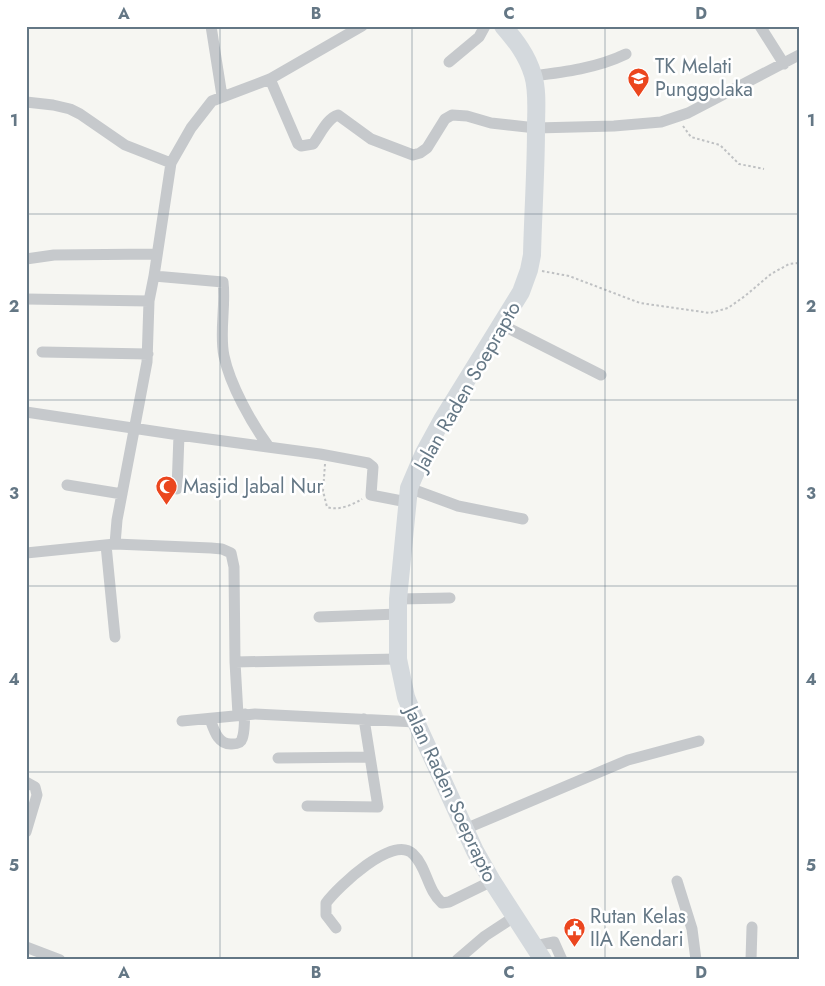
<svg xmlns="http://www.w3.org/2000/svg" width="825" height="986" viewBox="0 0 825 986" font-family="Jost,sans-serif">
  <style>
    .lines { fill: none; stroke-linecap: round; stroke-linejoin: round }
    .path { stroke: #bfc1c3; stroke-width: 2; stroke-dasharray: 2.5 2.5; stroke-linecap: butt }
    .minor { stroke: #c6c9cc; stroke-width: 11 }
    .highway { stroke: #d4d9dd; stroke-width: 18 }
    .grid { fill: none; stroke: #647785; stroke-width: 1; stroke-opacity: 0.55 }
    .labels { text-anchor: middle; stroke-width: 5; stroke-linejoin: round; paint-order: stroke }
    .poi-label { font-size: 20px; fill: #647785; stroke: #fff; text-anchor: start }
    .street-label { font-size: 20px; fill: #647785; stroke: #fff }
    .neatline { fill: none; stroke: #647785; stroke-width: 2 }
    .grid-label { font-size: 16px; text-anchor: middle; font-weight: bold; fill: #647785 }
  </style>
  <rect width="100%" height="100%" fill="#f6f6f2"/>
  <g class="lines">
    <path class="path" d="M683,126l8,11 29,8 19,19 25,5
      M542,271l27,5 71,27 70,10 18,-5 17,-12 26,-22 18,-10 10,-1
      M325,464l-2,27 4,16c12,4 25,-2 35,-8
      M70,958l7,2
      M94,960l1,-3"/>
    <path class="minor" d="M211,26l11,70
      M760,26l24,38
      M449,62l30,-25 6,-11
      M533,76c32,-4 64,-8 93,-22
      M270,79l28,65 3,2 12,-2c7,-9 14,-26 25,-29l33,24 42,16 7,-2 7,-5 18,-29 7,-4 15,1 24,7 45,5 78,-2 47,-4 27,-9 111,-58
      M26,102l27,3 17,4 10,5 45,31 46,18
      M26,259l28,-4 102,-1
      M154,276l69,6c3,24 -4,51 1,74 6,29 28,68 45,91
      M26,299l123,2
      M502,325l99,50
      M42,352l106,2
      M26,412l153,23 141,19 48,9 5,4 -2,28 36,7
      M67,485l55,9
      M409,488l49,18 65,13
      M177,489l2,-54
      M115,544l2,-24 30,-158 2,-61 5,-25 17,-113 20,-35 21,-27 58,-22 92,-53
      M106,545l9,92
      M26,553l89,-9 96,4 11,1 9,4 3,14 1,95 3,53
      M398,599l52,-1
      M319,617l79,-3
      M235,662l163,-3
      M210,719c4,11 8,26 22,25 5,0 9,-1 10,-5 3,-7 2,-18 3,-25
      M182,721l73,-7 161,8
      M278,758l92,-1
      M26,782l9,5 2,8 -11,37
      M307,806l71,1 -14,-88
      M465,829l163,-69 71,-19
      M677,881l15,48 4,31
      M336,928l-10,-13v-12c12,-16 67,-69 87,-49 14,13 14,36 29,49l7,-1 43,-21
      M535,946l19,-4 8,18
      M26,947l34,13
      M457,960l28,-24 29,-19
      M751,960l1,-33"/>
    <path class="highway" d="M503,26c13,15 24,29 30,49 5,16 3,36 3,53 0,43 -3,85 -4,127l-3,15 -8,22 -79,128 -18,33 -15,35 -11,111v60l8,38 10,25 59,129 17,30 51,79"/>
  </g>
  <path class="grid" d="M220,26v934M412,26v934M605,26v934M26,214h773M26,400h773M26,586h773M26,772h773"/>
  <defs>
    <symbol id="school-pin" viewBox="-11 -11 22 30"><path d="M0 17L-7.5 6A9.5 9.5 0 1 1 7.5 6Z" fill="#eb461e" stroke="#fff"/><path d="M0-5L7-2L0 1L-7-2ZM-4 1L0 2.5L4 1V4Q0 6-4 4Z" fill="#fff"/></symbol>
    <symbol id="mosque-pin" viewBox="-11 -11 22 30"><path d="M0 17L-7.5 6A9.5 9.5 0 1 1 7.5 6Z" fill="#eb461e" stroke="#fff"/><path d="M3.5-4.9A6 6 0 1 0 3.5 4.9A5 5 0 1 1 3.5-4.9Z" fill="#fff"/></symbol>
    <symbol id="civic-pin" viewBox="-11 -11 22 30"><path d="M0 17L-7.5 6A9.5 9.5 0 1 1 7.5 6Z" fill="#eb461e" stroke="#fff"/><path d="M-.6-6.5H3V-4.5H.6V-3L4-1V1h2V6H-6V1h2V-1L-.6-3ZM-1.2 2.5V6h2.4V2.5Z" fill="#fff"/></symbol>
  </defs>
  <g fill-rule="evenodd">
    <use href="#school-pin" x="626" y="66" width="25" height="34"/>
    <use href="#mosque-pin" x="154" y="474" width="25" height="34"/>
    <use href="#civic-pin" x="562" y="916" width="25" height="34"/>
  </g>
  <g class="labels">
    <g class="poi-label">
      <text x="655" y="73">TK Melati<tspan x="655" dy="23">Punggolaka</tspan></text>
      <text x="183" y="493">Masjid Jabal Nur</text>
      <text x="590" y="923">Rutan Kelas<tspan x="590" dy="23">IIA Kendari</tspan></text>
    </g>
    <g class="street-label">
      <text transform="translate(467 386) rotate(-60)" y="7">Jalan Raden Soeprapto</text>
      <text transform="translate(451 794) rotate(65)" y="7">Jalan Raden Soeprapto</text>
    </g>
  </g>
  <rect width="825" height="986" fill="none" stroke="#ffffff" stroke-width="55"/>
  <rect x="28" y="28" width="770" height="930" class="neatline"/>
  <g class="grid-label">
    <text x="124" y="19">A</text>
    <text x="316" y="19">B</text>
    <text x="509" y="19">C</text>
    <text x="701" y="19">D</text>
    <text x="14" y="126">1</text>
    <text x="811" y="126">1</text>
    <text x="14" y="312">2</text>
    <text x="811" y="312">2</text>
    <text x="14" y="499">3</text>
    <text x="811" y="499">3</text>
    <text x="14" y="685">4</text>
    <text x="811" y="685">4</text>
    <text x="14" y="871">5</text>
    <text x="811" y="871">5</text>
    <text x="124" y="978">A</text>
    <text x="316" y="978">B</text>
    <text x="509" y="978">C</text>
    <text x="701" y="978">D</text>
  </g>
</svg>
